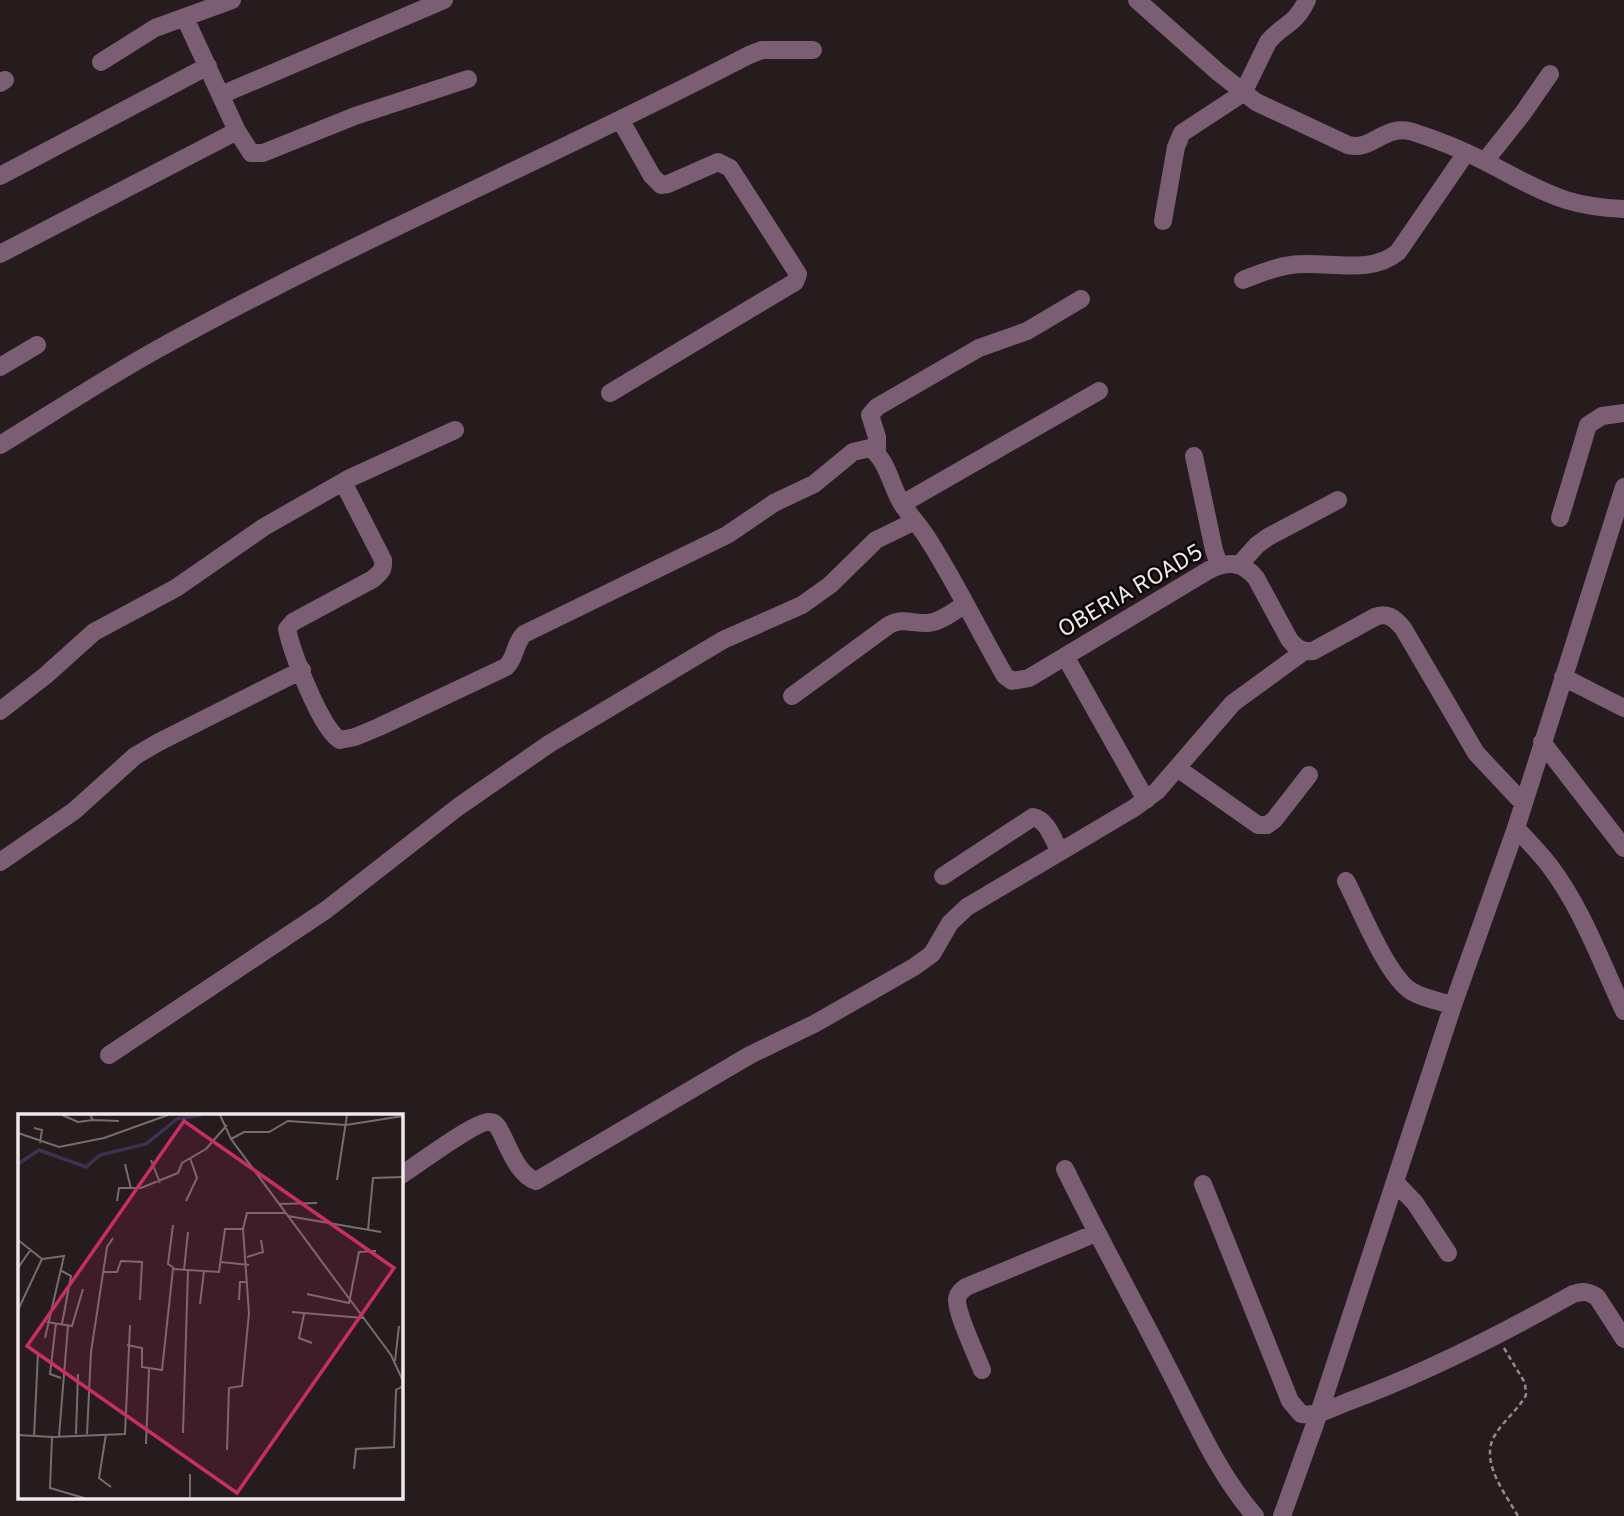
<svg xmlns="http://www.w3.org/2000/svg" width="1624" height="1516" viewBox="0 0 1624 1516" font-family="Overpass,sans-serif">
  <style>
    .lines { fill: none; stroke-linecap: round; stroke-linejoin: round }
    .path { stroke: #958b8d; stroke-width: 2.5; stroke-dasharray: 5 3.5; stroke-linecap: butt }
    .minor { stroke: #7b5d74; stroke-width: 18 }
    .labels { text-anchor: middle; stroke-width: 5; stroke-linejoin: round; paint-order: stroke }
    .street-label { font-size: 23px; fill: #f1e8ea; stroke: #0b0708 }
    .inset-river { fill: none; stroke: #3d3250; stroke-width: 3.5 }
    .inset-road { fill: none; stroke: #776d6f; stroke-width: 2 }
    .view { fill: #c72d69; fill-opacity: 0.15; stroke: #c72d69; stroke-width: 3.5 }
    .inset-edge { fill: none; stroke: #f1e8ea; stroke-width: 3.5 }
  </style>
  <rect width="100%" height="100%" fill="#261b1d"/>
  <g class="lines">
    <path class="path" d="M1504,1348l21,35 1,12c-8,15 -22,25 -31,40 -16,26 10,58 23,81"/>
    <path class="minor" d="M1137,0l81,72 38,30 92,43c24,7 36,-22 65,-13 25,8 52,19 75,31 25,13 50,28 78,37 19,6 38,8 58,9
      M185,18l52,113 14,22h12l92,-37 113,-37
      M101,62l54,-34 77,-28
      M0,83l5,-3
      M221,95l223,-95
      M1485,161l38,-48 27,-39
      M0,176l208,-110
      M1163,221l13,-74 6,-14 61,-40 25,-51c14,-18 26,-15 39,-42
      M0,254l237,-123
      M1243,280c15,-6 31,-13 48,-15 34,-5 79,11 107,-13l68,-99
      M0,367l37,-22
      M610,393l185,-111 3,-8 -68,-106 -12,-6 -50,22 -7,1 -9,-9 -31,-55
      M0,445c49,-30 98,-62 149,-91 195,-109 402,-196 600,-299l13,-5h51
      M877,453v-16l-7,-22 7,-8 102,-59 48,-17 54,-32
      M1194,456l20,94 5,15
      M343,482l40,78c1,10 -3,13 -10,19l-80,43 -6,7c5,23 34,101 53,111l15,-3 24,-10 127,-60c10,-9 8,-23 18,-33l203,-99 47,-32 40,-19 39,-32 17,-4c18,12 21,39 32,56 8,12 18,22 26,35 28,44 51,92 77,137l7,5 17,-3 180,-108c19,-9 33,-9 47,8l33,61c7,9 12,13 24,12l62,-34c13,-5 19,1 28,11l73,125 47,50
      M902,504l197,-113
      M1560,518l28,-93 14,-9 22,-3
      M1240,564l17,-19 11,-8 70,-37
      M1065,656l81,144
      M1563,677l61,31
      M792,696l97,-71c14,-8 24,-1 39,-2 13,-1 26,-12 36,-18
      M0,711l45,-35 49,-44 82,-44 88,-61 84,-48 107,-49
      M1542,742l82,106
      M1177,768l81,57h9l7,-5 35,-45
      M1516,828c11,12 23,24 33,37 33,43 52,97 75,146
      M0,862l74,-51 61,-55 24,-14 143,-72
      M943,876l90,-59c15,3 20,23 27,35
      M1346,881c14,27 41,95 65,110 13,8 28,10 42,14
      M109,1055l217,-145 132,-103 91,-63 174,-104 79,-35 28,-20 46,-45 39,-19
      M1065,1169c32,66 68,130 101,195 27,51 51,109 89,152
      M401,1175c15,-9 74,-54 88,-53 5,0 5,1 9,5 10,17 18,47 38,54l214,-126 64,-31 100,-57 18,-13 18,-31 17,-16 167,-99 23,-17 76,-88 70,-51
      M1396,1183l19,20 33,50
      M1203,1184l87,217 11,13c16,3 31,-6 46,-12 79,-29 153,-67 226,-108 10,-3 15,-3 24,3l27,42
      M982,1370c-6,-16 -25,-55 -25,-70 0,-6 4,-9 9,-13l130,-54
      M1282,1516l37,-103 134,-408 63,-177 108,-341"/>
  </g>
  <g class="labels">
    <g class="street-label">
      <text transform="translate(1130 590) rotate(-30)" y="8">OBERIA ROAD5</text>
    </g>
  </g>
  <g transform="translate(18 1114)">
    <rect width="385" height="385" fill="#261b1d"/>
    <path class="inset-river" d="M0,50l21,-14 47,17 14,-12 46,-11 31,-25 24,-4"/>
    <path class="inset-road" d="M44,1l16,7 15,-2M72,1l3,5 26,1M202,1l11,24 160,216 12,26M16,14l8,2 -2,13M0,19l41,14 45,-9 64,-23M213,25l13,-7h25l19,-11 58,4 57,-9M133,46l9,23M107,50l6,25M319,66l10,-65M99,87l2,-13h22l37,-15 4,-10 24,-14 21,-24M168,87l11,-23 -7,-20M261,90l38,-1M270,102l93,16M155,111l-5,39 6,4M350,116l5,-52 30,-1M0,126l24,19 -24,51M229,143l16,-5 -2,-12M24,145l22,-3 -19,82M203,148l28,3M0,154l13,-19M42,156l11,6 -9,48M166,156l4,-38M86,158h13l4,-11 21,1 -2,38M289,180l42,9 10,-51 17,-1M221,186l1,-18h7M182,190l4,-33M274,198l71,6M286,200l-5,24 13,5M29,208l25,4 11,-37M38,209l-6,51 11,4M109,231l15,3v19l20,3 11,-101 46,3 6,-43h18l4,-16h39M377,247l4,-35M165,319l5,-163M58,320l2,-60M69,320l4,-82 16,-105 6,-9M88,320l-7,44 12,9M0,321l34,2 -2,51 34,10M41,322l9,-110M16,323l4,-84M34,323l73,-3 5,-109M128,330l3,-75M209,336l2,-62 13,-2 7,-73 -6,-84M336,355l2,-20 38,-2 2,-57 7,-4M172,384v-24"/>
    <path class="view" d="M166,7l210,147 -157,225 -210,-147z"/>
    <rect width="385" height="385" class="inset-edge"/>
  </g>
</svg>
